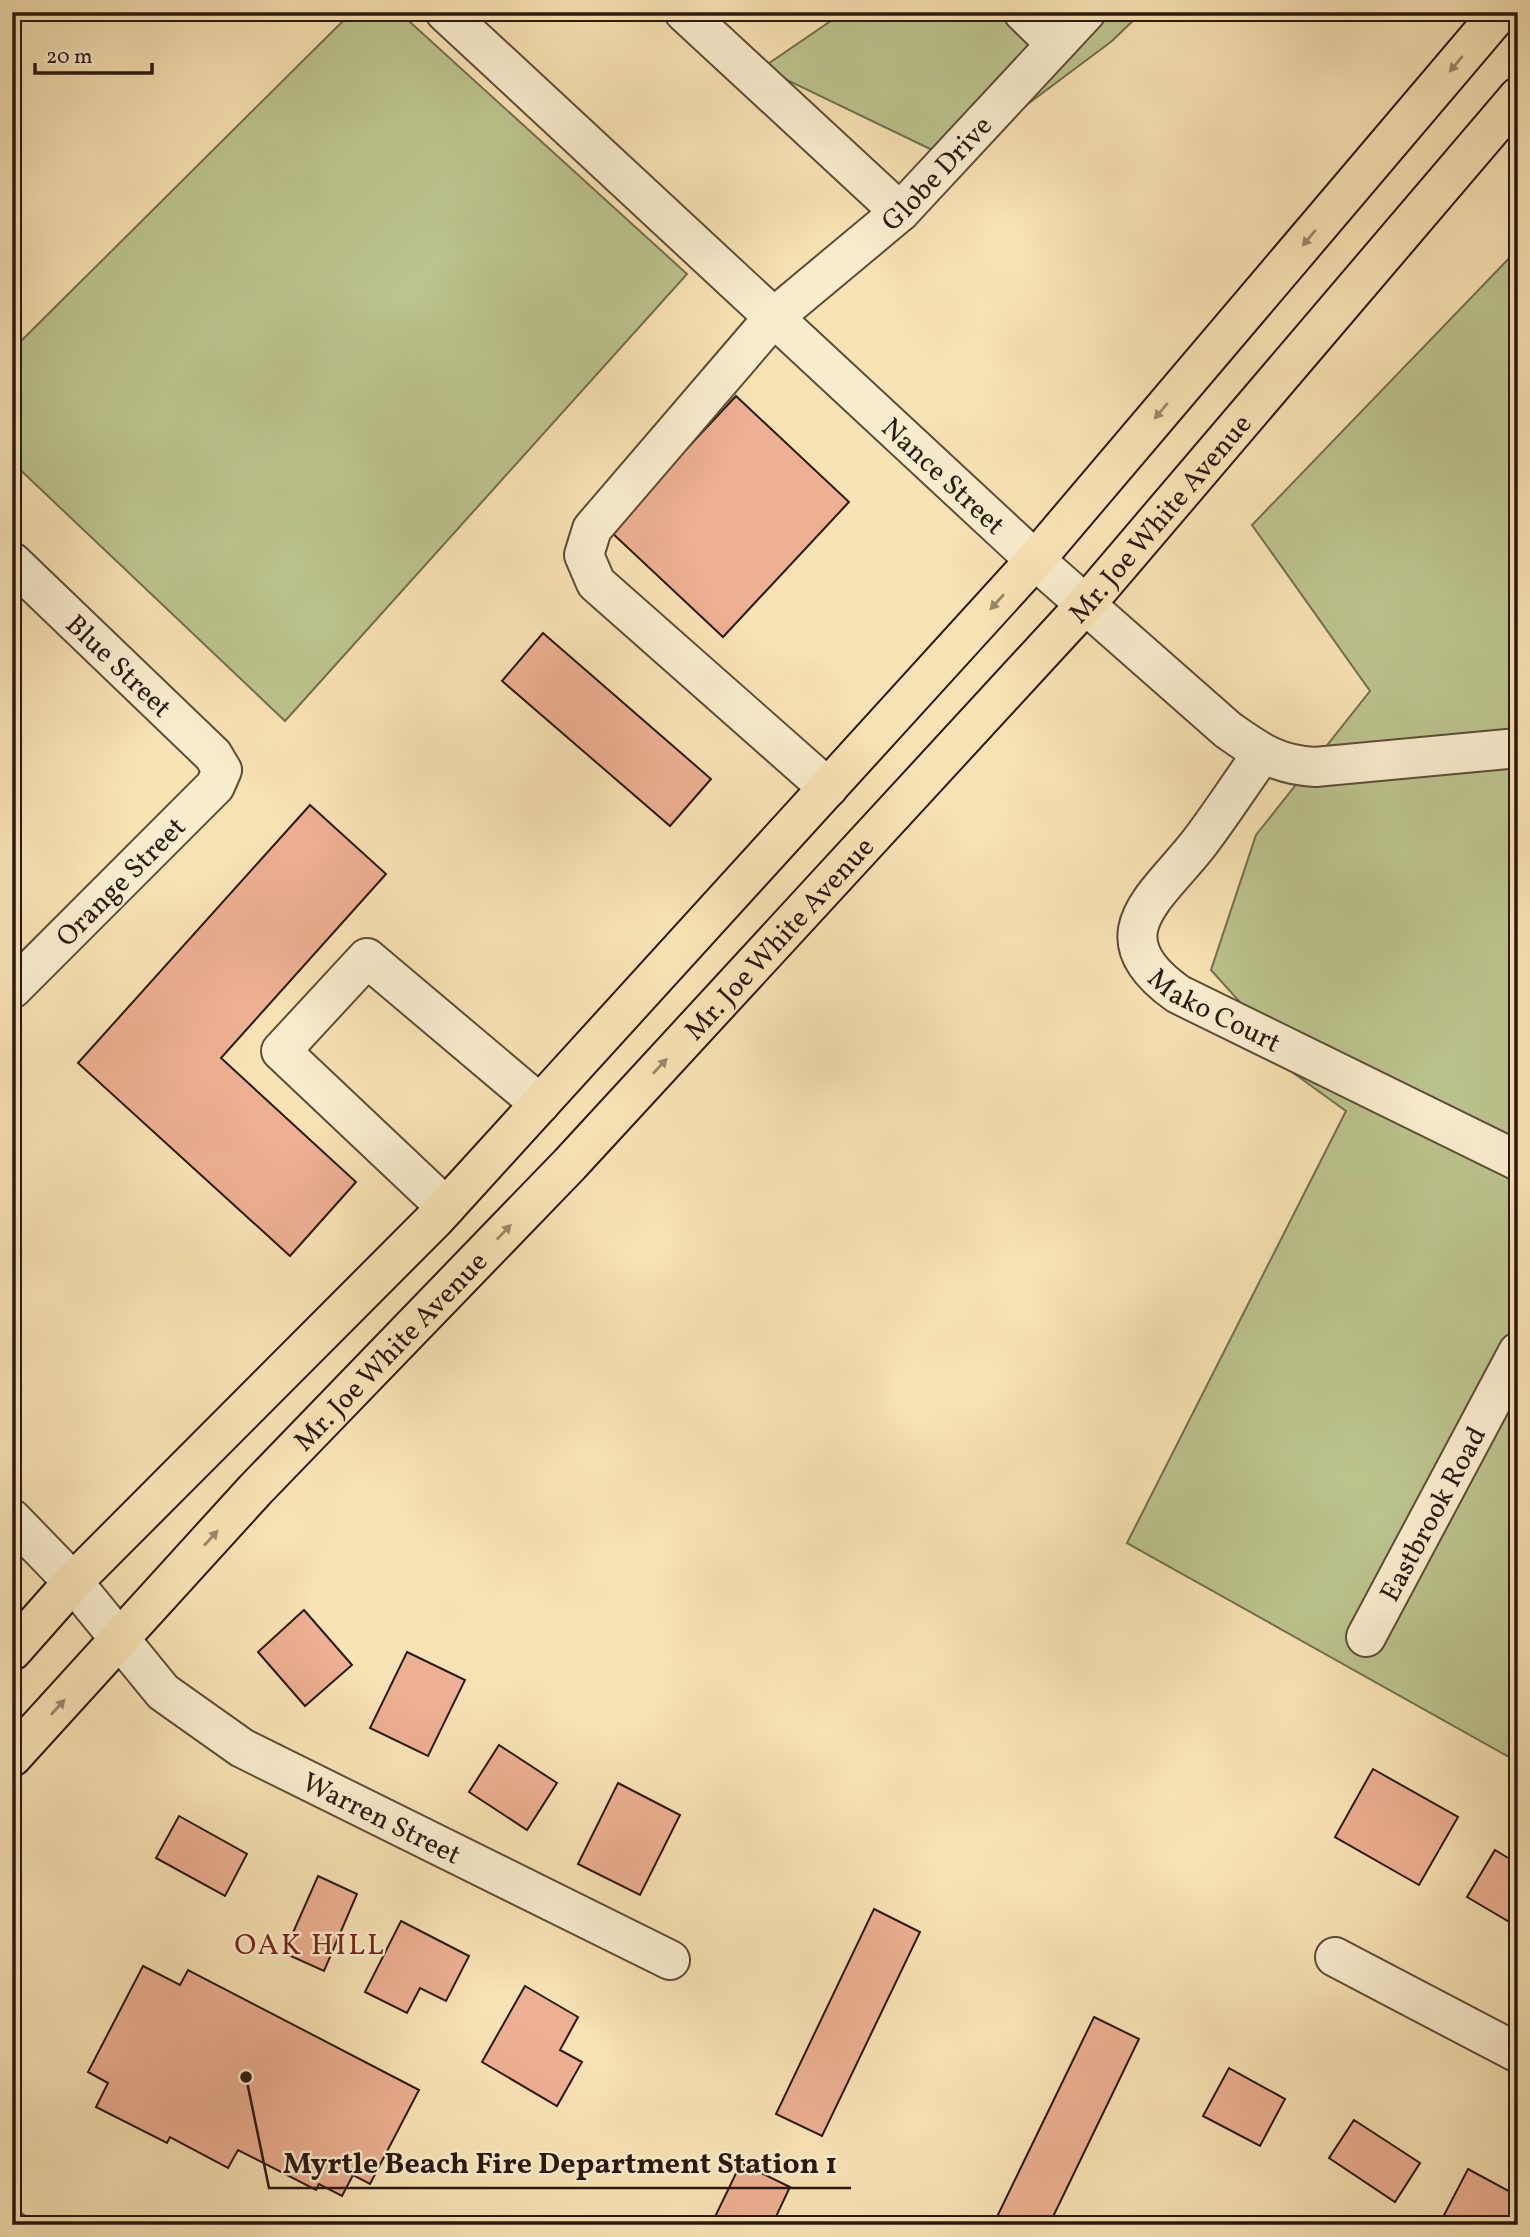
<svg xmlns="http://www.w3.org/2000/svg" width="1530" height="2237" viewBox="0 0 1530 2237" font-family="Vollkorn,serif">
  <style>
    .green { fill: #bcc48e; stroke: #736e4e; stroke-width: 2 }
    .building { fill: #edb092; stroke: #2a190e; stroke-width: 2 }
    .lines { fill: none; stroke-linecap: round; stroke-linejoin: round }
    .minor-casing { stroke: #5e4c38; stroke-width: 42 }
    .major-casing { stroke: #2a190e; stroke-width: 42 }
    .minor { stroke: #faedce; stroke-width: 38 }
    .major { stroke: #f8e3b4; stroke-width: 38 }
    .oneway { fill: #9b8869 }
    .labels { text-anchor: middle; stroke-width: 5; stroke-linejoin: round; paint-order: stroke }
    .street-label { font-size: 28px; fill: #2a190e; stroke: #faedce }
    .neighbourhood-label { font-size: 30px; letter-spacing: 2px; fill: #7a1f14; stroke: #faedce }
    .leader { fill: none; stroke: #2a190e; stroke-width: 2.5 }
    .callout-dot { fill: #2a190e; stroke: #faedce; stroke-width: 2.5 }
    .callout-label { font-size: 30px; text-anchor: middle; font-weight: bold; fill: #2a190e; stroke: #faedce; stroke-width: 5; stroke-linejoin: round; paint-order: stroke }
  </style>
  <rect width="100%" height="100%" fill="#f8e3b4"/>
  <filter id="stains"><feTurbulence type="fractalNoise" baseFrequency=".00286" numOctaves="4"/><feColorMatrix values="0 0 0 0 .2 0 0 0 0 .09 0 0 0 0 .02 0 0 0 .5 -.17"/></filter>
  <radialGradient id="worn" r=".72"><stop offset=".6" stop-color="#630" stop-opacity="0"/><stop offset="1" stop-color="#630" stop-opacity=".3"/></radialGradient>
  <path class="green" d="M352,12h47l288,262 -402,447 -273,-259v-112z
    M844,12h298l-30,29 -159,119 -191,-92z
    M1518,249v1513l-391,-219 219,-432 -54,-39v-12l-81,-90 45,-135 114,-144 -118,-166z
    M12,2206l26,19h-26z"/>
  <path class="building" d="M736,396l113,106 -126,135 -113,-106z
    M543,633l168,146 -41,47 -168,-145z
    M310,805l76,69 -165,184 135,124 -66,74 -212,-193z
    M304,1610l48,55 -47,41 -47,-54z
    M407,1652l58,28 -37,76 -58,-28z
    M499,1745l58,38 -30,47 -58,-38z
    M1373,1769l85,48 -39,68 -84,-48z
    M618,1783l62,32 -40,80 -62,-31z
    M179,1816l68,38 -22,42 -69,-38z
    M1495,1850l23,14v63l-51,-30z
    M318,1876l39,18 -33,77 -40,-18z
    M874,1909l46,23 -98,204 -46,-22z
    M401,1921l68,35 -23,45 -26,-13 -13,25 -42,-21z
    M143,1966l37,19 8,-15 231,120 -49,94 -17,-9 -11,21 -23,-12 -3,6 -78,-40 -10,18 -58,-31 -3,6 -71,-36 12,-24 -20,-11z
    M525,1986l53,31 -18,33 22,12 -25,44 -75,-44z
    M1094,2017l45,22 -90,186h-56z
    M1229,2068l56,31 -25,47 -57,-30z
    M1354,2120l66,43 -25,39 -66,-44z
    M741,2163l49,24 -18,38h-61z
    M1468,2169l50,27v29h-65l-11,-6z"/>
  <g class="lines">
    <defs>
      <g id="minor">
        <path id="s1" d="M445,12l590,548 193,170c30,21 48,35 87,37l203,-19"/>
        <path d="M684,12l216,200"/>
        <path d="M1023,12l33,32"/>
        <path id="s2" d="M12,562l201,193 9,15 -7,16 -203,203"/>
        <path id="s3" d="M1262,754c-21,29 -40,59 -62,88 -42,55 -105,93 -22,152l340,167"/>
        <path id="s4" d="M828,788l-232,-205 -12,-28 8,-26 181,-211 127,-106 186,-200"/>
        <path d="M446,1207l-165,-156 86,-93 173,146"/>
        <path id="s5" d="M12,1519l61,63 90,110 79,56 428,212"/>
        <path id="s6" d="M1366,1637l152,-285"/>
        <path d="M1335,1957l183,96"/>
      </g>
      <g id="major">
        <path d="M12,1651l61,-69 362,-363 600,-659 465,-548"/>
        <path id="s7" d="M12,1757l243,-267 315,-326 516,-560 432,-507"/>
      </g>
    </defs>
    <use href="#minor" class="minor-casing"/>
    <use href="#major" class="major-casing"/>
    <use href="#minor" class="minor"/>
    <use href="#major" class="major"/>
  </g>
  <defs><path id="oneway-solid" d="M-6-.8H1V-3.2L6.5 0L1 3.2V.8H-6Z" transform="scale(1.75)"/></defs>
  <g class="oneway">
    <use href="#oneway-solid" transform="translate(1456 64) rotate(130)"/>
    <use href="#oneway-solid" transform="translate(1309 238) rotate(130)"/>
    <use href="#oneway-solid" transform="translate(1161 411) rotate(130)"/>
    <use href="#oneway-solid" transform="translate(997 602) rotate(132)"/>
    <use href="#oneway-solid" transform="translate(660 1066) rotate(-47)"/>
    <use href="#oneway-solid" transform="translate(504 1232) rotate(-46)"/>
    <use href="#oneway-solid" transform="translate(211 1538) rotate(-48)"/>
    <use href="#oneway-solid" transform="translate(58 1707) rotate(-48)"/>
  </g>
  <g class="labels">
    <g class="street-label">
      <text dy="10" stroke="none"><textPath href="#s4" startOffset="864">Globe Drive</textPath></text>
      <text dy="10" stroke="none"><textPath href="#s1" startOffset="681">Nance Street</textPath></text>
      <text dy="10" stroke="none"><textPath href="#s7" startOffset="1689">Mr. Joe White Avenue</textPath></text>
      <text dy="10" stroke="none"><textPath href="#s2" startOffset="149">Blue Street</textPath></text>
      <text transform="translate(120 881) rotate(-45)" y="10">Orange Street</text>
      <text dy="10" stroke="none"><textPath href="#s7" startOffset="1122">Mr. Joe White Avenue</textPath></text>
      <text dy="10" stroke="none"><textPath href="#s3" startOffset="336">Mako Court</textPath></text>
      <text dy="10" stroke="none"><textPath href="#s7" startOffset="555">Mr. Joe White Avenue</textPath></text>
      <text dy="10" stroke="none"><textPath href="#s6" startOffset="140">Eastbrook Road</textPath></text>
      <text dy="10" stroke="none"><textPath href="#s5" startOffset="483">Warren Street</textPath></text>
    </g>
    <g class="neighbourhood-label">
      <text x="310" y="1954">OAK HILL</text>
    </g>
  </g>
  <path class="leader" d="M246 2077L269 2188H851"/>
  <circle class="callout-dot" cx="246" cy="2077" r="7"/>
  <g class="callout-label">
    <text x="560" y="2173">Myrtle Beach Fire Department Station 1</text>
  </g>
  <rect width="1530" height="2237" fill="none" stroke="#f8e3b4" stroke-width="42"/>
  <rect x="14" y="14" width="1502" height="2209" fill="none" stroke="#2a190e" stroke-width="3.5"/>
  <rect x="21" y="21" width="1488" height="2195" fill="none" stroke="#2a190e" stroke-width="2"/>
  <path d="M35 63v10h117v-10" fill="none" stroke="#2a190e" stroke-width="3.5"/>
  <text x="46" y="63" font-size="21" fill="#2a190e" stroke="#faedce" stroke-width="5" paint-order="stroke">20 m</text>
  <rect width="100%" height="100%" filter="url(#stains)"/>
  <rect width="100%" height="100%" fill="url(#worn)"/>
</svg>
